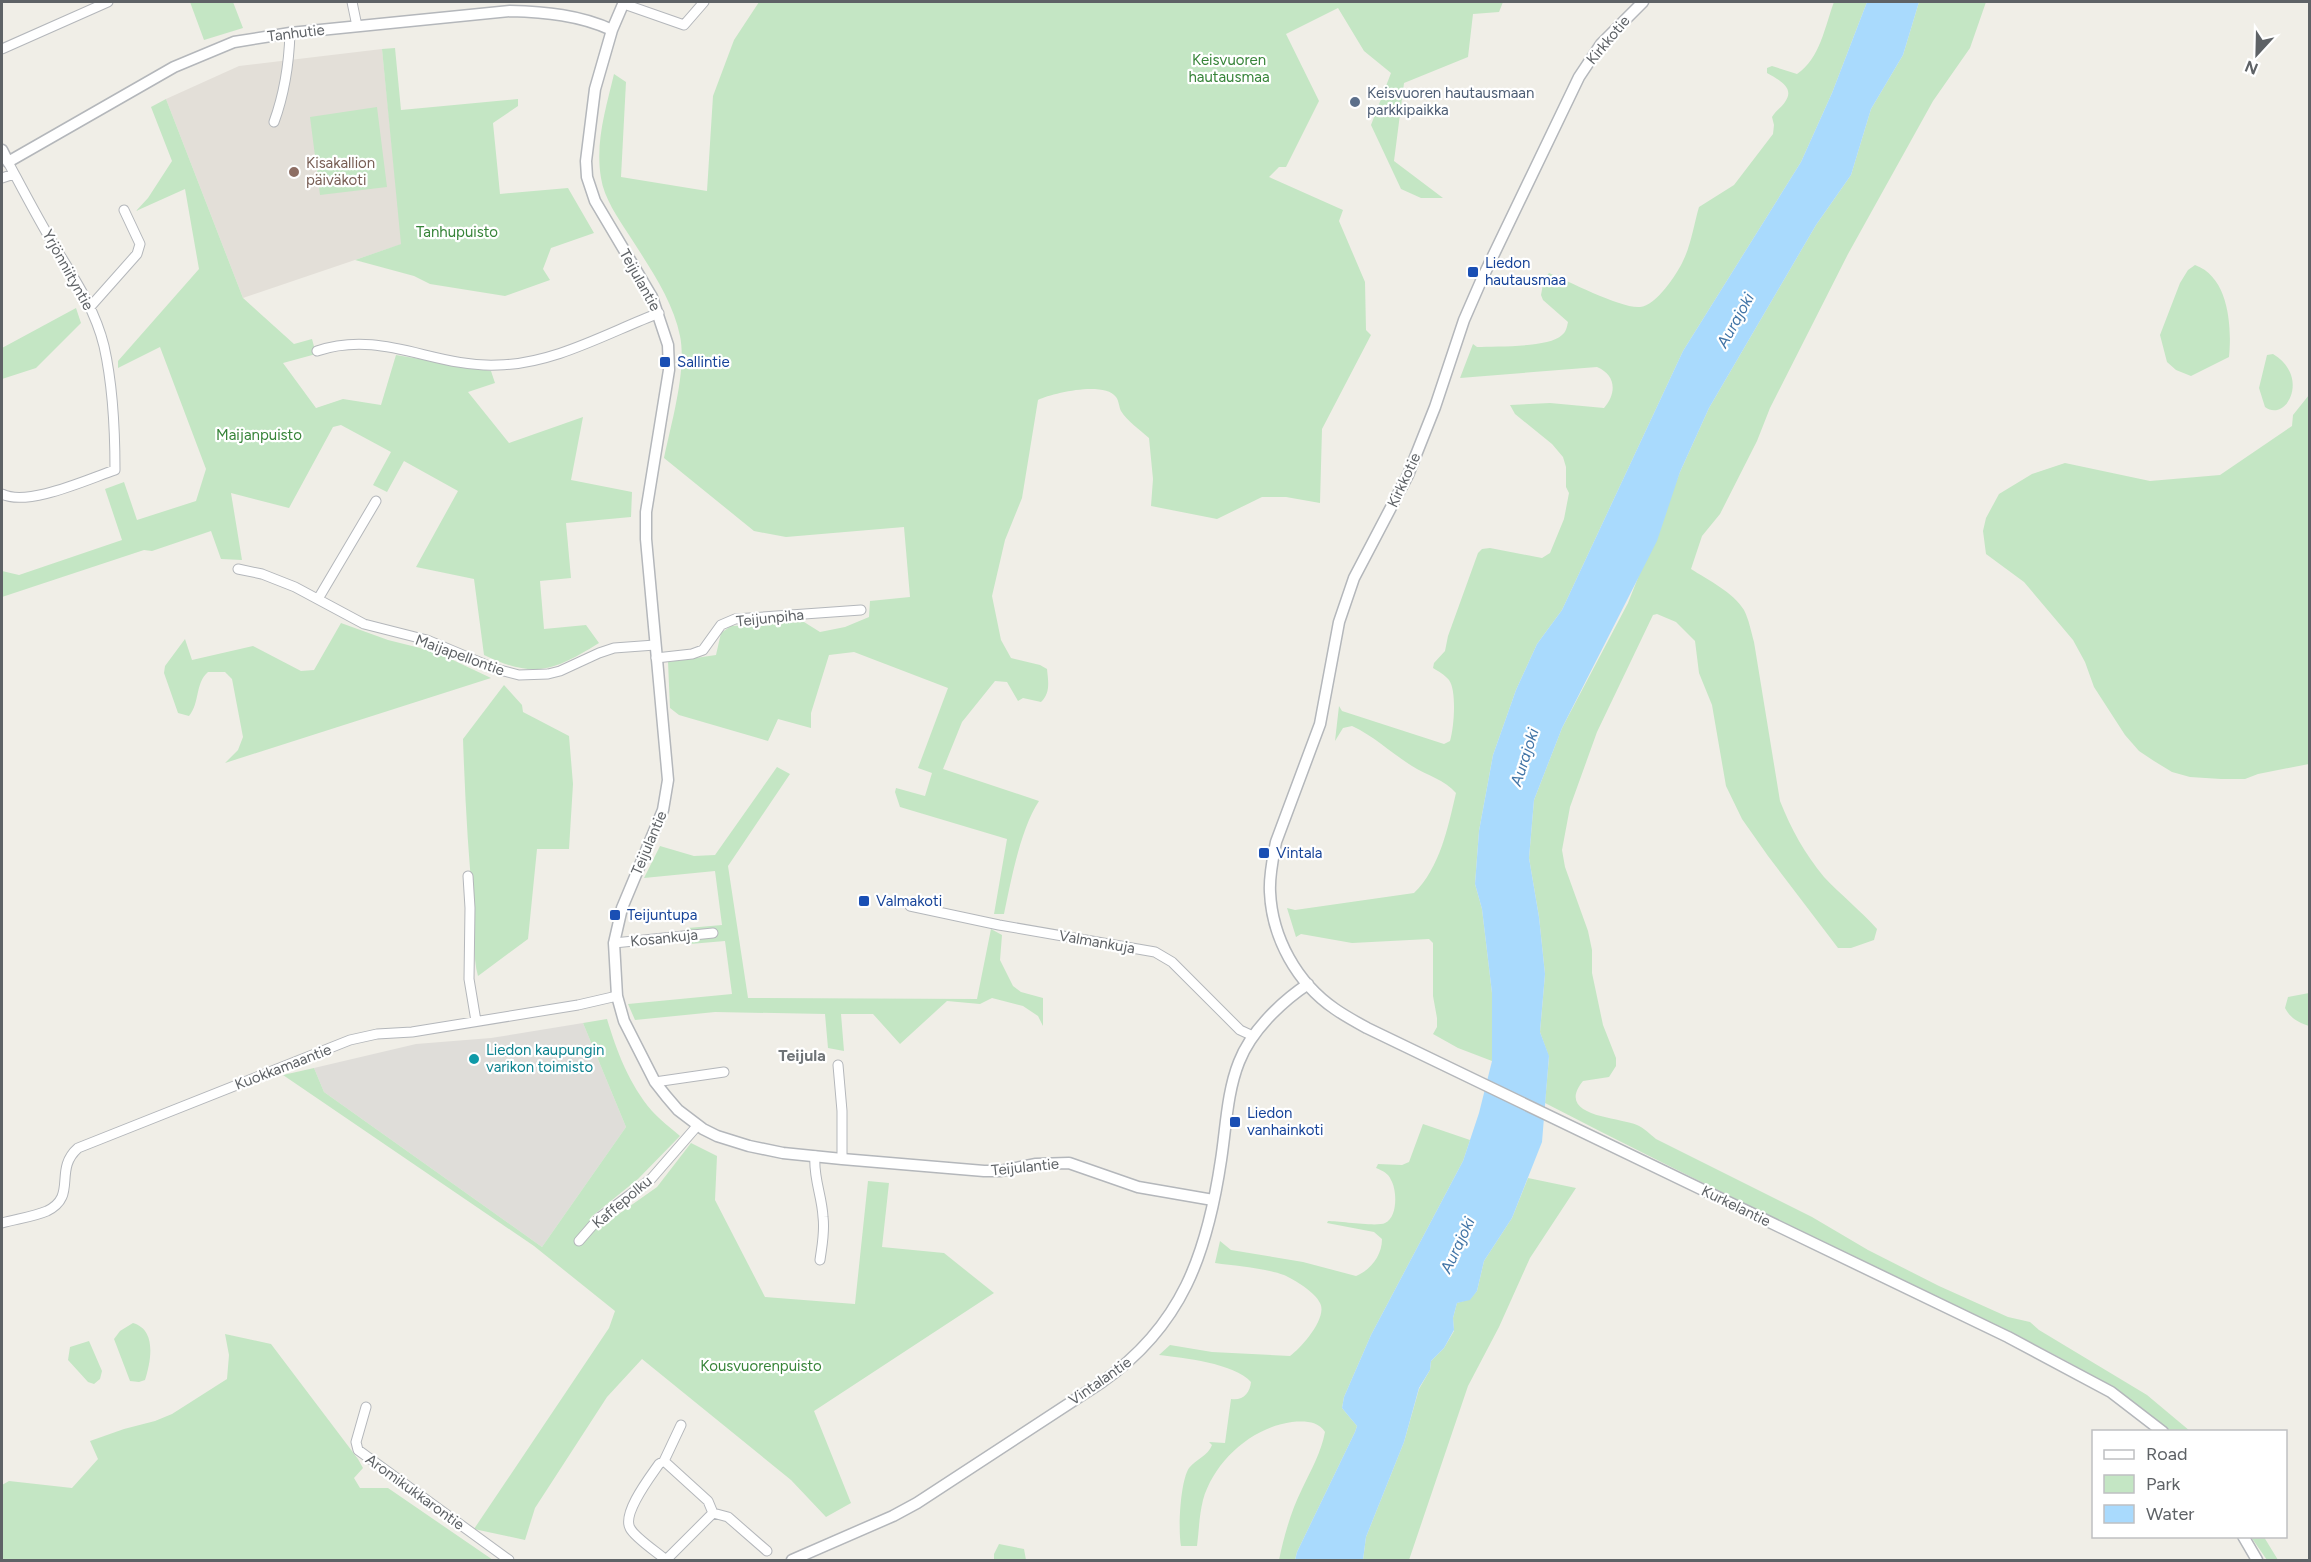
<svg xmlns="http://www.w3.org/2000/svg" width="2311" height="1562" viewBox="0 0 2311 1562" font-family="Figtree,sans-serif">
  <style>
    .industrial { fill: #dfddd9 }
    .education { fill: #e3dfd8 }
    .green { fill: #c4e6c4 }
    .water { fill: #a9dafd }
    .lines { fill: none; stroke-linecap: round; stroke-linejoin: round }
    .minor-casing { stroke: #b4b7bb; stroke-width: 11 }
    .tertiary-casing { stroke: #b4b7bb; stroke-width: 13 }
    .minor { stroke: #fff; stroke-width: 9 }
    .tertiary { stroke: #fff; stroke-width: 10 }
    .service-dot { fill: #5c6f8a; stroke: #fff; stroke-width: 2 }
    .education-dot { fill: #8d6e63; stroke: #fff; stroke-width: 2 }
    .transit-dot { fill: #1a4fb4; stroke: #fff; stroke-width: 2 }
    .culture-dot { fill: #0f9aa8; stroke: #fff; stroke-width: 2 }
    .labels { text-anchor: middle; stroke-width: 4.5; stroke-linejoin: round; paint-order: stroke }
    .street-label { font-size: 15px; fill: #5e6266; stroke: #fff }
    .park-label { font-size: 15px; fill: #378439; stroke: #fff }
    .service-label { font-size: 15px; fill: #4e5e75; stroke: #fff; text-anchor: start }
    .education-label { font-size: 15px; fill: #785e54; stroke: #fff; text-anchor: start }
    .transit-label { font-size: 15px; fill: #164399; stroke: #fff; text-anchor: start }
    .culture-label { font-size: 15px; fill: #0d838f; stroke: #fff; text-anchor: start }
    .water-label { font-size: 16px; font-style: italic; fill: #4275a7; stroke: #fff }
    .neighbourhood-label { font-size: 16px; font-weight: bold; fill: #6f7478; stroke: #fff }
  </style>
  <rect width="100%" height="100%" fill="#f0eee7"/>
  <path class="industrial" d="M583,1023l43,104 -84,120 -218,-155 -10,-24 102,-24 75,-6z"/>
  <path class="education" d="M382,49l20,195 -159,54 -77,-199 73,-33z"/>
  <path class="green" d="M190,2h43l10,26 -39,12z
    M759,2h744l-4,10 -26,2 -5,43 -64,26 -10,78 49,37h-22l-20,-9 -30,-64 20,-52 -27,-22 -26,-43 -52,26 33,67 -33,66h-7l-10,10 74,33 -4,11 26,61 1,48 5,5 -49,94 -2,74 -34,-6h-24l-45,22 -66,-13 2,-27 -4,-41c-9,-8 -22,-17 -28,-27 -2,-4 -2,-10 -5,-14 -12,-16 -63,-4 -78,3l-16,98 -17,42 -13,56 9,44 10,18 29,7 7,4c1,11 4,24 -6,33l-18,-4 -5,3 -11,-19 -12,-1 -33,41 -19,47 96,32c-19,29 -28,80 -35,113h-10l13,-75 -107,-32 -5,-15 1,-4 29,8 7,-23 -14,-5 30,-80 -94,-36 -25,3 -18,58v15l-33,-9 -10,22 -89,-26 -9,-7 -2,-46 48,-7 5,-22 10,-7 73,-4 16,10 25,-5 24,-10 1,-16 40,-4 -6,-70 -118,10 -32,-6 -90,-73c7,-34 23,-88 16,-122 -7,-36 -32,-71 -51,-101 -11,-17 -25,-37 -28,-57 -6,-36 5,-70 13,-104l12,8 -5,95 86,14 6,-95 21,-56z
    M1834,2h33l-35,91 -31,69 -118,189 -121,259 -25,34 -21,46 -23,65 -14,76 -4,53 7,25 10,84v68l-34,-13 -25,-14 4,-7v-9l-4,-22v-53l-4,-4 -77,4 -51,-9 -5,3 -9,-29 8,2 119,-17c26,-25 34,-66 42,-100 -11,-13 -30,-18 -44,-27 -21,-13 -38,-30 -60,-40l-9,2 -8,13 4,-35 3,5 102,33 6,-3c4,-13 7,-50 -1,-61 -4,-5 -11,-9 -16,-12l1,-5 11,-12 3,-15 30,-83 4,-4 8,-1 52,10 8,-5 14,-34 5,-26 -3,-6v-20l-3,-10 -11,-13 -37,-30 -5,-9 40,-2 54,5c13,-15 12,-33 -7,-41l-137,11 13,-34 4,3c19,-1 72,1 85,-12 4,-3 5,-8 6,-13l-25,-22 -2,-5 3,-16 5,-6c19,8 73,36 91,34 16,-1 37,-33 43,-46 8,-16 11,-37 16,-54l35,-22 39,-51 1,-9 -2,-8c4,-7 9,-9 13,-15 11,-15 -8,-23 -18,-29v-5l5,-2 25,8c23,-15 28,-48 37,-72z
    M1919,2h67l-16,46 -37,53 -85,153 -78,154 -13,33 -37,73 -18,22 -11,33c17,11 42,23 53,41 5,10 7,21 10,32l26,159c11,28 25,53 44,76 17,18 37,34 53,52l-3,11 -23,8h-13l-70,-92 -26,-37 -16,-33 -14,-81 -13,-32 -4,-32 -19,-19 -19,-8 -4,1 -56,117 -27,75 -8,43 3,17 23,64 4,19v23l11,52 13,33v8l-7,11 -26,4c-29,36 36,36 54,44 7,3 13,9 19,14l156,78 56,33 71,36 69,31 22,5 9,8 108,65 43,36h-21c-70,-63 -159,-97 -243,-138 -127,-63 -255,-125 -381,-190l4,-46 -9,-25 5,-58 -6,-57 -10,-59 5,-58 28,-72 66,-125 52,-131 29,-64 107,-183 35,-50 20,-66 32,-54z
    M395,48l6,62 117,-11v7l-25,17 7,71 68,-6 26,45 -43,15 -8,21 7,11 -45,16 -75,-12 -16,-8 -59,-16 46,-16 -19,-195z
    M166,99l77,199 51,46 18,-5 4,15 -33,9 33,45 27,-9 38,6 15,-50 95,16 4,12 -27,9 41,51 74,-26 -12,63 61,12 -1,25 -65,6 5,55 -31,3 4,48 42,-4 13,18c-45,28 -65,36 -115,12l-10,-76 -58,-12 42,-76 -54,-30 -17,31 -14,-7 18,-33 -50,-27 -8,2 -44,81 -58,-15 11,67 -21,-1 -10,-28 -59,20 -8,-1 -142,47v-26l17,4 103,-35 -17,-51 19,-7 13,38 59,-19 10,-32 -46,-122 -42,21v-7l81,-92 -14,-80 -49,22 12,-13 24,-37 -21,-54z
    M377,107l10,80 -67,8 -10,-78z
    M2195,265c34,12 37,62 34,92l-38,19 -15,-6 -9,-8 -7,-27 20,-52 8,-13z
    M76,308l5,15 -45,45 -34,11v-31z
    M2273,354c38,23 13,69 -8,53l-6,-19 8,-33z
    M2309,395v369l-51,10 -13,5h-24l-31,-2 -18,-5 -18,-11 -15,-10 -14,-16 -31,-48 -9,-25 -12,-22 -49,-58 -38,-28 -3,-23 3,-13 13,-24 33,-20 33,-11 85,18 70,-6 72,-49 1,-11z
    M341,623l47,17 48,12 55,26 -266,85 13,-13 5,-13 -11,-58 -7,-7h-17c-13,11 -8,31 -19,44l-11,-3 -14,-40 1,-7 20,-27 7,21 61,-14 48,25 13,-1z
    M504,685l18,20 1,7 46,24 4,48 -4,65h-32l-9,90 -50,37c-6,-21 -2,-42 -4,-63 -6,-58 -9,-116 -11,-174z
    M777,767l13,7 -62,92 20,132 229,1 14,-70 11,6 -2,25 13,26 8,6 22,6v28l-5,-10 -15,-10 -31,-8 -12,6 -33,-3 -47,43 -27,-30h-32l3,37 -16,-3 -3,-34 -110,-2 -80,8 -7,-16 104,-10 -7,-53 -35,3 -2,-16 34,-3 -7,-54 -71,7 16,-32 34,10 21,-1z
    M2309,993h1l-1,33c-11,-4 -18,-7 -24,-18l3,-11z
    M607,1019c10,33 22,65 45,92 8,9 19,17 28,25l-42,43 -47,38 8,11 58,-41 34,-44 26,13 -2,44 50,97 90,7 13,-123 21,2 -7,64 62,6 50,40 -180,118 37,92 -25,14 -35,-37 -149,-121 -35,38 -72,111 -10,32 -51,-11 135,-201 6,-17 -81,-65 -251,-171 31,-7 10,24 218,155 84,-120 -43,-104z
    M1423,1124l47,16 -7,21 -92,174 -27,62 -2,11 15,18 -2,6 -58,120 -2,8h-16c5,-24 12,-49 23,-71 9,-19 19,-36 23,-57 -7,-11 -20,-11 -33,-10 -40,5 -78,39 -89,78 -4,16 -4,31 -6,46h-16c-3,-16 -1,-64 8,-78 7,-9 19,-12 23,-23l-3,-3 16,1 6,-44c12,2 19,-6 20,-17 -17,-19 -68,-24 -92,-27l11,-10 42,7 78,4c11,-8 38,-38 30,-53 -5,-11 -25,-23 -36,-28 -19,-7 -48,-9 -69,-12l5,-22 11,9 72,12 53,14c15,-6 26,-21 26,-37l-8,-7 -47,-9 1,-2c11,0 49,6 57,2 13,-6 12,-33 6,-43 -3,-7 -8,-9 -15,-12l2,-4 24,1 7,-3z
    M1528,1178l48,10 -46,70 -31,69 -31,59 -59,174h-46l3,-23 38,-95 15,-53 11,-19 1,-9 13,-13 10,-17 -1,-13 4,-15 13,-4 7,-8 7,-30 28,-43z
    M133,1323c24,7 18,38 12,57l-6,2 -9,-1 -16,-42 6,-8z
    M225,1334l46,10 87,115 5,9 -9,10 6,10h28l105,72h-491v-75l7,-4 63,7 26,-29 -8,-18 34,-12 31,-8 17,-7 55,-35 2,-24z
    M89,1341l13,30 -2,8 -6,5 -6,-2 -20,-22 2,-13z
    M2251,1537h13l14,23h-11z
    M999,1544l25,5 2,11h-32v-6z"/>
  <path class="water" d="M1867,2h52l-16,53 -32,54 -20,66 -35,50 -107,183 -29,64 -23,69 -95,187 -28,72 -5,58 10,59 6,57 -5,58 9,24 -7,86 -30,76 -28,43 -7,30 -7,9 -13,3 -4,15 1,12 -10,18 -13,13 -1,9 -11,18 -15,54 -38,95 -3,23h-68l2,-8 58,-120 2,-6 -15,-18 2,-11 27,-62 92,-174 16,-48 13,-52v-68l-10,-84 -7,-25 4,-53 14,-76 23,-65 21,-46 25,-34 121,-259 118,-189 31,-69z"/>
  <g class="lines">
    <defs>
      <path id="minor" d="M352,2l5,24
        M624,4l60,21 20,-23
        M2,49l106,-47
        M274,122c11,-30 15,-58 16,-89
        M2,178l12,-4
        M90,307l47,-53 3,-10 -16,-34
        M317,351c65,-22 117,17 181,14 56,-1 109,-32 161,-52
        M2,494c26,13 86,-15 113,-24 0,-42 -2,-84 -11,-124 -9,-37 -30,-68 -49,-99 -17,-28 -32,-57 -47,-85
        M238,569l24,5 33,13 69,37 63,16 69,29 23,6 29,-1 12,-3 39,-18 15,-5 41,-3
        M318,599l58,-98
        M656,658l36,-4 11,-4 18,-25 14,-6 126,-9
        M468,876l2,32 -1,71 7,42
        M910,906l89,19 156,27 17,10 68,68 13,6
        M614,943l99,-10
        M838,1065l4,46v48
        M655,1082l69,-10
        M815,1156c-2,21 7,40 8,61 2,15 -1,28 -3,43
        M2,1223c14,-4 31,-6 45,-12 31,-15 6,-41 31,-63l272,-108 27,-6 35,-2 166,-27 39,-9
        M579,1241l20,-23 52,-39 47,-54
        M366,1407l-10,35 2,8 151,110
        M664,1461l17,-36
        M713,1513l15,4 39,34
        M666,1560l47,-47 -5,-12 -44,-40 -5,3c-9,13 -37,49 -29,64 5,10 27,24 36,32"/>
      <path id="tertiary" d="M624,2l-12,28 -17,59 -9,72 1,16 8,24 57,96 16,48 1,25 -23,142v27l22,241 -5,30 -41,98 -8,35 3,53 7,25 31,61 11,14 12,14 25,19 14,7 32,10 34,7 59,6 142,12h16l36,-7 33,-1 69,24 75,13
        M1643,2l-42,42 -22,33 -98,204 -17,39 -29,87 -27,68 -54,103 -15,44 -19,102 -44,118c-3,16 -7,33 -6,50 2,46 27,91 65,117 10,7 21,13 32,19l641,309 103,55 52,40
        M2,150l6,12 166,-95 60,-25 56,-9 220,-22c35,1 70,4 102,19
        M2243,1536l14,24
        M792,1560l101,-44 24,-13 185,-121c80,-56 105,-128 119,-222 5,-32 6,-68 18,-98 12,-31 42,-60 69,-78"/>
    </defs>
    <use href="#minor" class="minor-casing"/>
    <use href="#tertiary" class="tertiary-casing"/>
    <use href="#minor" class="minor"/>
    <use href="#tertiary" class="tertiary"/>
  </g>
  <circle class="service-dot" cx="1355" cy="102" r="6"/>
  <circle class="education-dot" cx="294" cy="172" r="6"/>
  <g class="transit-dot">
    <rect x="1467" y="266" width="12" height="12" rx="3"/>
    <rect x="659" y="356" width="12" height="12" rx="3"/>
    <rect x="1258" y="847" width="12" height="12" rx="3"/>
    <rect x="858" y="895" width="12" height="12" rx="3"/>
    <rect x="609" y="909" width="12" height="12" rx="3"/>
    <rect x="1229" y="1116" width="12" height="12" rx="3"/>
  </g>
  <circle class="culture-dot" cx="474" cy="1059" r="6"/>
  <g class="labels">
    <g class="street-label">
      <text transform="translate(296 33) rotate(-7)" y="5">Tanhutie</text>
      <text transform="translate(1608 40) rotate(-50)" y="5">Kirkkotie</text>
      <text transform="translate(68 270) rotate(61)" y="5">Yrjönniityntie</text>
      <text transform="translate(640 280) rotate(61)" y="5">Teijulantie</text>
      <text transform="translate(1404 480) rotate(-65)" y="5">Kirkkotie</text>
      <text transform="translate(770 618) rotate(-6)" y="5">Teijunpiha</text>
      <text transform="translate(460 655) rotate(20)" y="5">Maijapellontie</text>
      <text transform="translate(649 843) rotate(-67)" y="5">Teijulantie</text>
      <text transform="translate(664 938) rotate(-6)" y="5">Kosankuja</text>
      <text transform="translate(1097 942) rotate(10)" y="5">Valmankuja</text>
      <text transform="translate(283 1067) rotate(-21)" y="5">Kuokkamaantie</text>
      <text transform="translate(1025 1167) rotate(-6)" y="5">Teijulantie</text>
      <text transform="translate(622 1202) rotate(-40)" y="5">Kaffepolku</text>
      <text transform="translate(1736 1206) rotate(26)" y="5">Kurkelantie</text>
      <text transform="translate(1100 1381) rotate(-35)" y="5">Vintalantie</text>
      <text transform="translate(415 1492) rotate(36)" y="5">Aromikukkarontie</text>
    </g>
    <g class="park-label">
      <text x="1229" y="65">Keisvuoren<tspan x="1229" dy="17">hautausmaa</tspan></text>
      <text x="457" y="237">Tanhupuisto</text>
      <text x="259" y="440">Maijanpuisto</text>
      <text x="761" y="1371">Kousvuorenpuisto</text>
    </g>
    <g class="service-label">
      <text x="1367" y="98">Keisvuoren hautausmaan<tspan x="1367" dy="17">parkkipaikka</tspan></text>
    </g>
    <g class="education-label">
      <text x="306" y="168">Kisakallion<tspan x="306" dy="17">päiväkoti</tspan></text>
    </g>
    <g class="transit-label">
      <text x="1485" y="268">Liedon<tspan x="1485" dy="17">hautausmaa</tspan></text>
      <text x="677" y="367">Sallintie</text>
      <text x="1276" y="858">Vintala</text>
      <text x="876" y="906">Valmakoti</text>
      <text x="627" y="920">Teijuntupa</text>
      <text x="1247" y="1118">Liedon<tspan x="1247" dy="17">vanhainkoti</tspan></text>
    </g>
    <g class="culture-label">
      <text x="486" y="1055">Liedon kaupungin<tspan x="486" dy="17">varikon toimisto</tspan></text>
    </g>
    <g class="water-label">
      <text transform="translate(1735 320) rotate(-61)" y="6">Aurajoki</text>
      <text transform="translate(1524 757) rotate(-72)" y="6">Aurajoki</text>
      <text transform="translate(1457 1245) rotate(-65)" y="6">Aurajoki</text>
    </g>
    <g class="neighbourhood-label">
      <text x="802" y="1061">Teijula</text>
    </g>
  </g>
  <rect width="2311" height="1562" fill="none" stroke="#5e6266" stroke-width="6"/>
  <rect x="2092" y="1430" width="195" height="108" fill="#ffffff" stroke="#bfc0c2" stroke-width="1.5"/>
  <rect x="2104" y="1450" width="30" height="9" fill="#ffffff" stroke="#bfc0c2" stroke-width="1.5"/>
  <text x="2146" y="1460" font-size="18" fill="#5e6266">Road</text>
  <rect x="2104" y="1475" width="30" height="18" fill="#c4e6c4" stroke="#bfc0c2" stroke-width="1.5"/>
  <text x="2146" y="1490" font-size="18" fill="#5e6266">Park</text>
  <rect x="2104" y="1505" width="30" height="18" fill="#a9dafd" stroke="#bfc0c2" stroke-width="1.5"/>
  <text x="2146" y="1520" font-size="18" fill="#5e6266">Water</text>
  <g transform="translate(2257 54) rotate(202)" stroke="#ffffff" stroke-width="4.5" paint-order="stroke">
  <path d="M0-4.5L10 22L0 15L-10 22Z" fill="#5e6266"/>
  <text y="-9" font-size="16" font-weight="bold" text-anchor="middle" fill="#5e6266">N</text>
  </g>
</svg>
